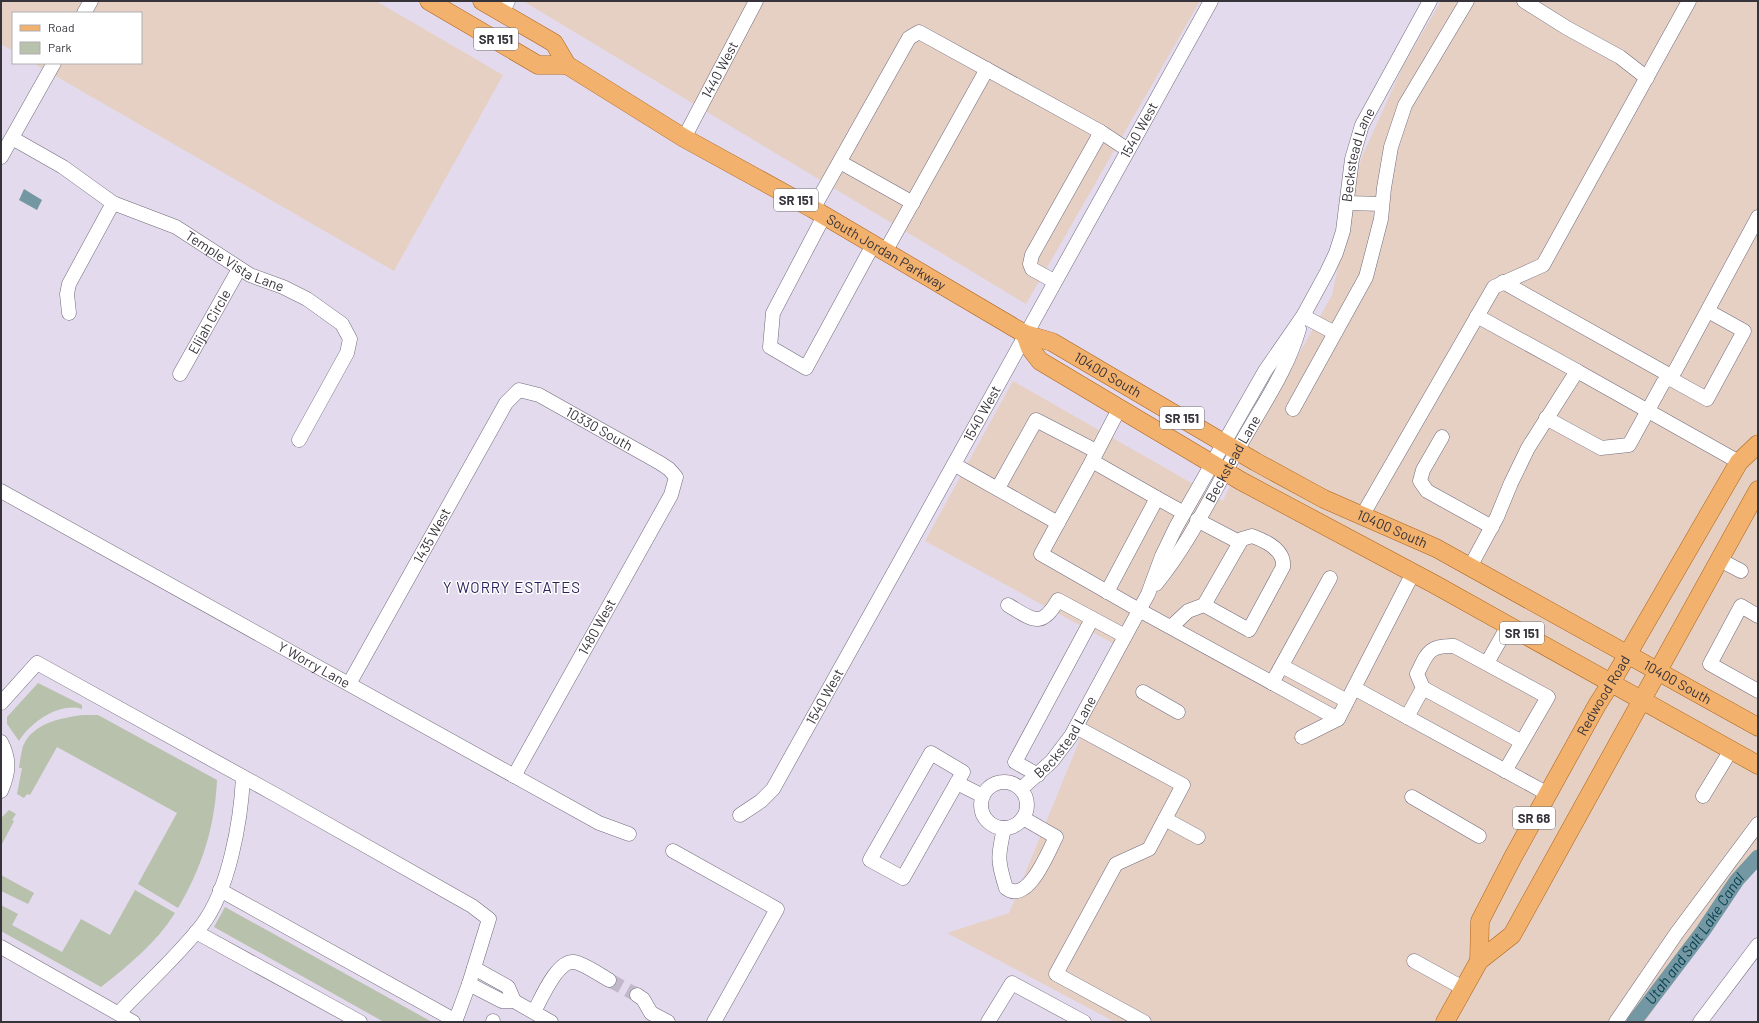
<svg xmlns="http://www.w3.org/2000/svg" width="1759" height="1023" viewBox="0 0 1759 1023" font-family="Barlow,sans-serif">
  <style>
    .commercial { fill: #e5d0c3 }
    .green { fill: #b7c1ac }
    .water { fill: #7397a3 }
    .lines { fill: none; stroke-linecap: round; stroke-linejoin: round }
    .canal { stroke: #7397a3; stroke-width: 15 }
    .minor-tunnel { stroke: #c1b9c9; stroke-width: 14; stroke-dasharray: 14 7; stroke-linecap: butt }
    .minor-casing { stroke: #716a7a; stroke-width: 15 }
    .major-casing { stroke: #ab631b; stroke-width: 19 }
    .minor { stroke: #fff; stroke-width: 14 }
    .major { stroke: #f2b16c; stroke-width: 18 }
    .labels { text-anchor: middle; stroke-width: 3; stroke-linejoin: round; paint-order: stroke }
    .shield { fill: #fff; stroke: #737076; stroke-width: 1 }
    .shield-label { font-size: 13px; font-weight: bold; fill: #37333b }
    .street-label { font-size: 14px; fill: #37333b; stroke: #fff }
    .neighbourhood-label { font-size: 15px; letter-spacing: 1px; fill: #29215b; stroke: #fff }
    .water-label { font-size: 15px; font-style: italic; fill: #063f4d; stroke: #fff }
  </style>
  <rect width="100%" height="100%" fill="#e3daed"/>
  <path class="commercial" d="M1,1h375l127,74 -109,196 -361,-208h108v-50h-128v38l-12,-7z
    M523,1h677l-174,303z
    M1441,1h317v851l-113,170h-530l-168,-89 62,-20 109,-267 -193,-105 88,-160 210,120 32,-69 77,-137 29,-136 42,-93z"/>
  <path class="green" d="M38,683l44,22v4c-23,-7 -52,14 -63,32l-12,-17v-7z
    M83,715h15l119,65c-2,46 -15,88 -39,128l-40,-24 39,-71 -120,-66 -27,48 -3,-1 -3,4 -7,-4 5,-26h-3c1,-7 2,-15 4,-22 10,-23 37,-28 60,-31z
    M9,810l7,4 -4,6 2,1 -13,25v-28z
    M1,875l33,18 -6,11 -27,-13z
    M135,890l40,23c-19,30 -46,52 -74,74l-100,-56v-26l17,9 -6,11 50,27 19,-33 29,16z
    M225,907l207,115h-48l-170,-95z"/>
  <path class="water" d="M24,189l18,11 -5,10 -18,-10z"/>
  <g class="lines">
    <path class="canal" id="s1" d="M1634,1022l69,-91 34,-51 21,-23"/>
    <path class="minor-tunnel" d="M609,980l28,15"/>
    <defs>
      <g id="minor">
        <path d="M1524,1l43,27 53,29 27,21"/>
        <path d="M84,13l7,-12"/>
        <path d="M502,13l6,-12"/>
        <path id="s2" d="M12,138l51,29 50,36 63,24 74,48 33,12 24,12 35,25 8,15 -3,14 -48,87"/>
        <path id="s3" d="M684,138l72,-137"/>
        <path d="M1,157l53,-94"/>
        <path d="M840,162l73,41"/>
        <path d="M1347,203l35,1"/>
        <path d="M813,209l96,-171 10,-6 182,100 27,18"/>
        <path d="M824,216l-51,97 -3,34 36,21 67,-123"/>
        <path d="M885,252l102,-183"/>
        <path d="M1054,281l-22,-12 -2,-5 2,-9 69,-123"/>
        <path d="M1503,282l168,94"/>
        <path d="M69,313l-2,-19 2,-10 44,-81"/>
        <path d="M1303,316l32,17"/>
        <path d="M1477,316l100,55"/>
        <path id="s4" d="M180,374l59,-105"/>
        <path d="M1669,378l38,21 37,-68 -36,-20"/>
        <path d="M1293,409l73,-132 15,-58 3,-31 7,-41 14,-42 62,-104"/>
        <path d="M1546,418l55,30 28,-3 34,-62 12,-12 83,-154"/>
        <path d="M1442,437l-19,33 -3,11 7,10 65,36"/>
        <path d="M1092,461l-51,93 98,56 199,109"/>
        <path d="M955,465l103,58"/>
        <path d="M998,488l38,-68 60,31"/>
        <path id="s5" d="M1,491l598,332 30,11"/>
        <path d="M1157,498l27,15"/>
        <path d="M1362,516l132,-229 49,-22 146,-264"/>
        <path d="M1197,520l42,22"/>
        <path d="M1720,560l21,11"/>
        <path d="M1470,567l27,-50 14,-34 17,-35 49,-77 162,91"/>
        <path id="s6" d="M1156,584c33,-40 56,-90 82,-135 21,-39 49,-77 61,-120"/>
        <path d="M1107,592l50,-94 -65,-37 27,-52"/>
        <path d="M1008,605c25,15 33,24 50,-5l67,36"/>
        <path d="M1758,616l-17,-10 -31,58 48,27"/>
        <path d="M1171,627l17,-16 16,-6 38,-66 10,-3c14,5 33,14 31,31l-34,63 -45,-25"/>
        <path d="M1487,663l21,-37"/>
        <path d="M1282,666l65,35"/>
        <path d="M1272,683l58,-105"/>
        <path id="s7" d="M349,684l157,-281 13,-13 20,5 121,68 9,6 7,8 -5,18 -157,281"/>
        <path d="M1354,688l194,106"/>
        <path d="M1143,692l35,20"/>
        <path d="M1,703l36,-40 239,132 196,111 17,13 -20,65 -14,38"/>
        <path d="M1407,717l16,-29"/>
        <path d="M1076,727l107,58 -34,64 -33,15 -60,110 88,48"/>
        <path d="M1302,737l36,-18 75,-146"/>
        <path d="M1,742c9,17 8,31 0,49"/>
        <path d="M931,753l32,19 -60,106 -33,-18z"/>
        <path d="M1505,771l43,-74 -94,-51c-26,-1 -27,8 -37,28l6,14 99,54"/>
        <path d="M1038,775l-23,-13 77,-143"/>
        <circle cx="1004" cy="805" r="23"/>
        <path d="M957,783l26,13"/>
        <path id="s8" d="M1021,789l31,-28 19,-25 77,-142 14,-38 14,-29 89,-156 38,-55 24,-44 9,-19 7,-22 9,-72 10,-34 68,-124"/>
        <path d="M1703,796l28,-46"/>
        <path d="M1412,797l67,39"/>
        <path id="s9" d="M740,815l21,-14 12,-12c147,-262 291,-525 438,-788"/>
        <path d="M1165,819l33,18"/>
        <path d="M1004,828c-6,28 -7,32 2,60 22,17 42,-36 50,-51l-33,-19"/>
        <path d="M673,851l104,58 -63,113"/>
        <path d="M220,890l236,131"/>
        <path d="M196,932l164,90"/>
        <path d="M1,947l132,75"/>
        <path d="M1414,961l49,27"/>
        <path d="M474,968l34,19 6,14"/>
        <path d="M469,984l33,17h12l37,21"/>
        <path d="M637,995l6,4 8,14 17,9"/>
        <path d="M534,1012c7,-13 23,-52 40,-50 9,1 26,13 35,18"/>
        <path d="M119,1013c27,-29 58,-56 83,-88 27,-35 39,-105 41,-148"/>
        <path d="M493,1022v-1"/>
        <path d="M988,1022l24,-39 72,39"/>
        <path d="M1616,1022l60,-88 82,-110"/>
        <path d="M1700,1022l58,-77"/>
      </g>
      <g id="major">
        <path d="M429,1l109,64h29"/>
        <path id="s10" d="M482,1l72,42 13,22 117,73 129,71 212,125 27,8 204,120 68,37 112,49 322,179"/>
        <path d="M1025,334l5,14 10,13 201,120 193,103 324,181"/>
        <path id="s11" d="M1479,961l1,-40 33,-64 84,-152 14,-22 128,-221 19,-18"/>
        <path d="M1445,1022l34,-61 33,-26 246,-445"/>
      </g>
    </defs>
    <use href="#minor" class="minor-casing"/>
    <use href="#major" class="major-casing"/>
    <use href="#minor" class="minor"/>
    <use href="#major" class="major"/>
  </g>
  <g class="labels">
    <g class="shield">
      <rect x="474" y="28" width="44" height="22" rx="3"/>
      <rect x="774" y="189" width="44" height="22" rx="3"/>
      <rect x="1160" y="407" width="44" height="22" rx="3"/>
      <rect x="1500" y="622" width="44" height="22" rx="3"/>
      <rect x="1513" y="807" width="42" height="22" rx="3"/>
    </g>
    <g class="shield-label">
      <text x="496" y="44">SR 151</text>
      <text x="796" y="205">SR 151</text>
      <text x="1182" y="423">SR 151</text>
      <text x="1522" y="638">SR 151</text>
      <text x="1534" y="823">SR 68</text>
    </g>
    <g class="street-label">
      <text dy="5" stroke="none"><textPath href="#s3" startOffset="77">1440 West</textPath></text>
      <text dy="5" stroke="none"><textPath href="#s9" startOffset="796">1540 West</textPath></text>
      <text dy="5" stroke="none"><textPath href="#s8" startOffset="726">Beckstead Lane</textPath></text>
      <text dy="5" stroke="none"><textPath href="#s10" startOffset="479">South Jordan Parkway</textPath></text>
      <text dy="5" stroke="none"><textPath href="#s2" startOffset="256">Temple Vista Lane</textPath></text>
      <text dy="5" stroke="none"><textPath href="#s4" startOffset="60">Elijah Circle</textPath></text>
      <text dy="5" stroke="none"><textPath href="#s10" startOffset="733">10400 South</textPath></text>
      <text dy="5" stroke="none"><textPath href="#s9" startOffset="472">1540 West</textPath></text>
      <text dy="5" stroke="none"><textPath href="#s7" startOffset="430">10330 South</textPath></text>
      <text dy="5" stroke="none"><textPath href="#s6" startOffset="147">Beckstead Lane</textPath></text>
      <text dy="5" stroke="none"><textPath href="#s10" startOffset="1057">10400 South</textPath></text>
      <text dy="5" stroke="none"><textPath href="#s7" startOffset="170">1435 West</textPath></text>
      <text transform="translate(597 627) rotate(-61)" y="5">1480 West</text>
      <text dy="5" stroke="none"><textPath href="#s5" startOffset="358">Y Worry Lane</textPath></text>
      <text dy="5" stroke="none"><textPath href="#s10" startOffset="1381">10400 South</textPath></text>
      <text dy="5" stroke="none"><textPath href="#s11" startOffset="297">Redwood Road</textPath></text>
      <text dy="5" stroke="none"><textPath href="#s9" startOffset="148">1540 West</textPath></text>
      <text dy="5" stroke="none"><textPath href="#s8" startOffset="69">Beckstead Lane</textPath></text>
    </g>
    <g class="neighbourhood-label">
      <text x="512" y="593">Y WORRY ESTATES</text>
    </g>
    <g class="water-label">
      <text dy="5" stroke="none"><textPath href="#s1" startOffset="103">Utah and Salt Lake Canal</textPath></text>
    </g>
  </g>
  <rect width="1759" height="1023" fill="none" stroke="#37333b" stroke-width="4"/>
  <rect x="12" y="12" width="130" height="52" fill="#ffffff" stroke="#afadb1"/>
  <rect x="20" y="25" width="20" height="6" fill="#f2b16c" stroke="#afadb1"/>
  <text x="48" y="32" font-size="12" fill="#37333b">Road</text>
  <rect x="20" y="42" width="20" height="12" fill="#b7c1ac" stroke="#afadb1"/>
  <text x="48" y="52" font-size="12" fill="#37333b">Park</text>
</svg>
